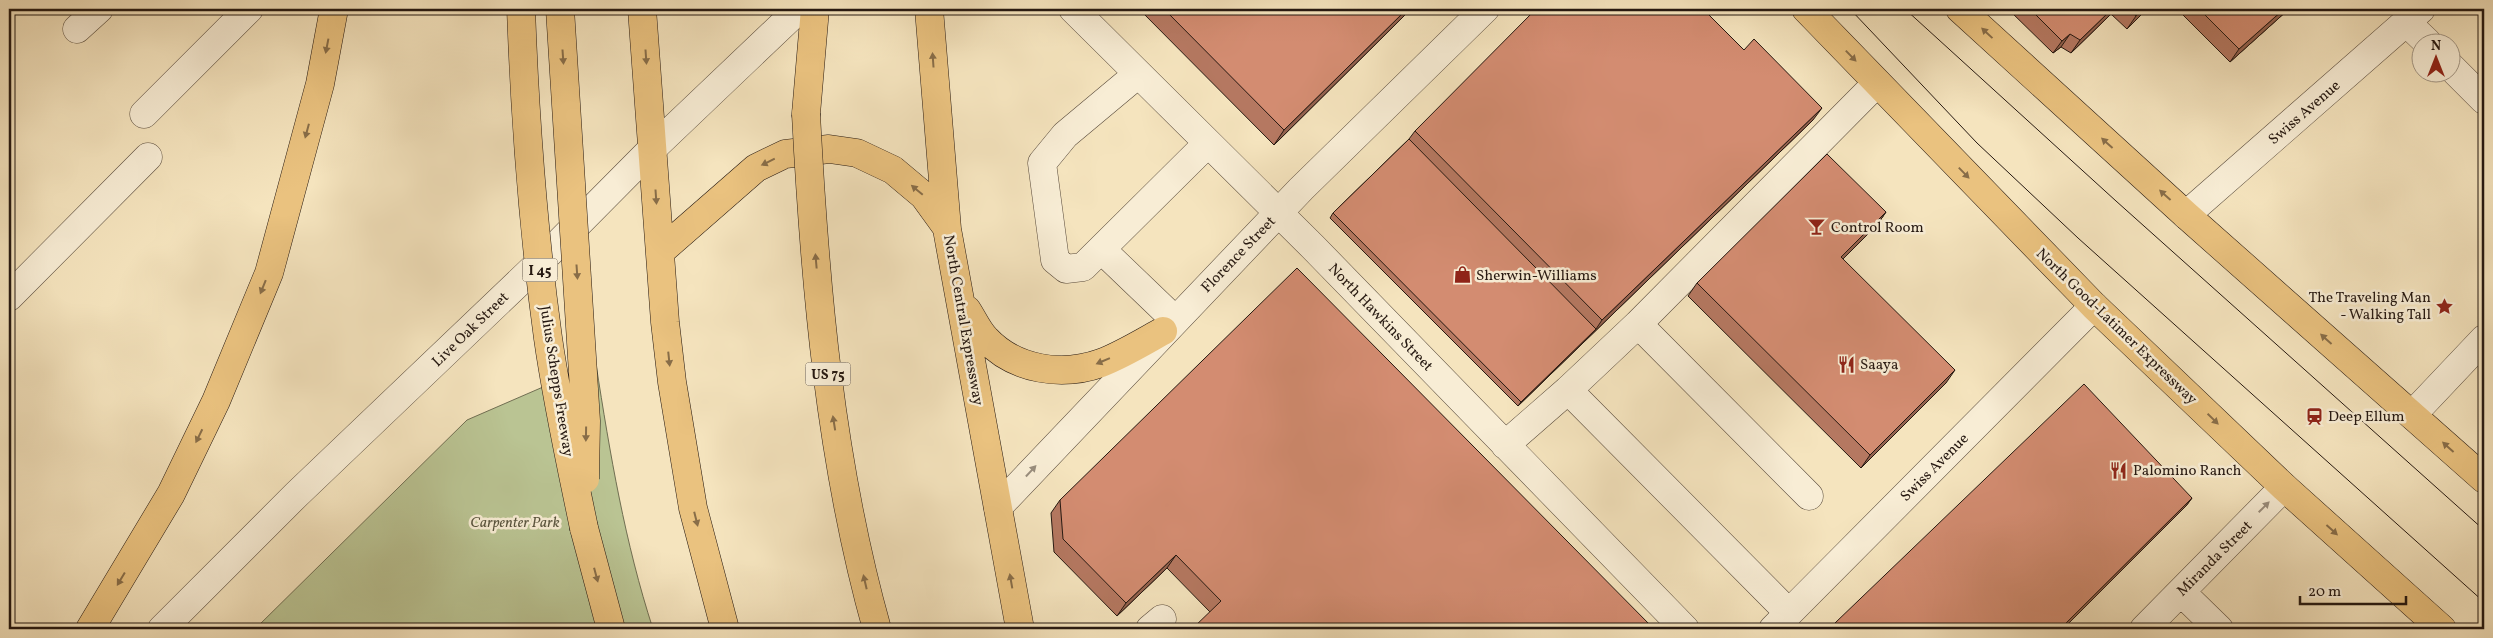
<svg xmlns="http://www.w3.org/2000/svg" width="2493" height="638" viewBox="0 0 2493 638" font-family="Vollkorn,serif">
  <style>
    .green { fill: #bac493; stroke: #706e52 }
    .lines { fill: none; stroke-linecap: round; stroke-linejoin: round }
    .minor-casing { stroke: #594b3c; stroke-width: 29 }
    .major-casing { stroke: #251811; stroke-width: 29 }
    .highway-casing { stroke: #251811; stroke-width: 29 }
    .minor { stroke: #f8edd5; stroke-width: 28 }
    .major { stroke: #eac27f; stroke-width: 28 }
    .highway { stroke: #eac27f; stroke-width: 28 }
    .tram { stroke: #251811; stroke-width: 1 }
    .highway-bridge-casing { stroke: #251811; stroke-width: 29; stroke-linecap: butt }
    .highway-bridge { stroke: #eac27f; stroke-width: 28 }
    .wall { fill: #b57861; stroke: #251811 }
    .shaded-wall { fill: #94624f; stroke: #251811 }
    .building { fill: #d38c71; stroke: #251811 }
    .oneway { fill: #886d48 }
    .oneway2 { fill: #998d7d }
    .labels { text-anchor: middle; stroke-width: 5; stroke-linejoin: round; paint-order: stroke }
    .shield { fill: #f8edd5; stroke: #64584c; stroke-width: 1 }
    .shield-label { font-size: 14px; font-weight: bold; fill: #251811 }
    .street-label { font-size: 15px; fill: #251811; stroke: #f8edd5 }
    .poi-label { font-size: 15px; fill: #251811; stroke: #f8edd5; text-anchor: start }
    .park-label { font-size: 15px; font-style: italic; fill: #59543e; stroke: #f8edd5 }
  </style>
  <rect width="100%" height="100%" fill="#f5e4be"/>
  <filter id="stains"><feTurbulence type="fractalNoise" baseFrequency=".004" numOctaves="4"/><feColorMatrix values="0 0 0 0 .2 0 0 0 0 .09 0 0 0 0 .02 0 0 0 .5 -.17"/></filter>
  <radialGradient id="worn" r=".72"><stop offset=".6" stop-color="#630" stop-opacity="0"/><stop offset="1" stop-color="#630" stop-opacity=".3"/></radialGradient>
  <path class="green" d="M596,364c14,90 29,179 57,265h-398l212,-209z"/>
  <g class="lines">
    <defs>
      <path id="minor" d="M1073,9l240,238 372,382
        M2406,22l21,20
        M77,29l22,-20
        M2450,66l34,34
        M1138,74l-73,61 -23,28 13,97 11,9 17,-2 125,-124
        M144,114l105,-105
        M2186,215l235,-206
        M1102,250l72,69
        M9,297l139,-140
        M1638,324l239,-241
        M2412,415l72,-76
        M1505,445l63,-55
        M998,507l303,-318 184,-180
        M2181,592l38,37
        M1789,613l-221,-223 70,-66 171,172
        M162,629l134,-134 240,-229 117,-118 146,-139
        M1150,629l12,-10
        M1773,629l321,-323
        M2144,629l140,-142"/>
      <path id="major" d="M642,9l23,313 7,60 21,126 32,121
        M929,9l18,220 73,400
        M1806,9l288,297 190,181 158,142
        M1960,9l226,206 298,264
        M661,251l95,-83 29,-14 44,-5 28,4 36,17 31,26 21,29
        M967,310c6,9 11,21 19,29 29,31 76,38 115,24 21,-8 42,-21 62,-32"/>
      <path id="highway" d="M806,114l9,-105
        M584,528l27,101
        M90,629l81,-135 45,-93 53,-128 51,-189 14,-75"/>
    </defs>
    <use href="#minor" class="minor-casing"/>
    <use href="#major" class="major-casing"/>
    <use href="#highway" class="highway-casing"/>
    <use href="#minor" class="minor"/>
    <use href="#major" class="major"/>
    <use href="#highway" class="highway"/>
    <path class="tram" d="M1850,9l127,134 101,95 406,364
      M1905,9l211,192 368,329"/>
    <defs>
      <path id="highway-bridge" d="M521,9c4,110 12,220 27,329 9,64 23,127 36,190
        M560,9l26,412 -1,58
        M806,114c9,173 24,348 71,515"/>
    </defs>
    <use href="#highway-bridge" class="highway-bridge-casing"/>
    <use href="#highway-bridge" class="highway-bridge"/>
  </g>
  <path class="wall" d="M1139,9h272l-137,136z
    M2008,9h139l-20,20 -16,-15 -40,39 -10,-6 -8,6z
    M2177,9h112l-59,53z
    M1813,120l-295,286 -188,-188 3,-5 76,-74 6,-8z
    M1886,212l-9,13 -34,34 103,124 -85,85 -173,-172 9,-13z
    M2192,498l-6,8 -119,119 3,4h-239l4,-6z
    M1060,500l594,129 -444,-17 -43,-44 -50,48 -63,-64 -3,-39z"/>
  <path class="shaded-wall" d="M1407,9h4l-137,136 10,-15z
    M2112,9h3l-4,5 -40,39 9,-13z
    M2143,9h4l-20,20 9,-13z
    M2284,9h5l-59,53 9,-13z
    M2070,34l-9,13 -8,6 9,-12z
    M1822,108l-9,12 -295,286 3,-4 75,-73 6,-9z
    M1886,212l-9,13 -45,45 9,-13z
    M1955,370l-9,13 -85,85 9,-13z
    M2192,498l-6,8 -123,123 2,-5z
    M1176,555l-9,13 -50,48 9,-13z"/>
  <path class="building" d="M1164,9h243l-123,121z
    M1536,9h167l41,41 10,-11 68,69 -220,212 -187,-189z
    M2030,9h82l-32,31 -10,-6 -8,7z
    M2128,9h15l-7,7z
    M2199,9h85l-45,40z
    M1409,139l187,190 -75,73 -188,-189z
    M1827,154l59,58 -45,45 114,113 -85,85 -173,-172z
    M1297,268l357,361h-462l29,-28 -45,-46 -50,48 -63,-64 -3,-39z
    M2084,384l108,114 -127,126 5,5h-229l-6,-6z"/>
  <defs><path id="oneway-solid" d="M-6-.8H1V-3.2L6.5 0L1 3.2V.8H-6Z" transform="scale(1.25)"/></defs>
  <g class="oneway">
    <use href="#oneway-solid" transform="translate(1987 33) rotate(-137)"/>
    <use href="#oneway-solid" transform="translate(327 46) rotate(101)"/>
    <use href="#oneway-solid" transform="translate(1851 56) rotate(46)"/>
    <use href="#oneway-solid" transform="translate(563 57) rotate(86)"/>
    <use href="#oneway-solid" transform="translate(646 57) rotate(86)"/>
    <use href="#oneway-solid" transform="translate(933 60) rotate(-94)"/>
    <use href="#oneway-solid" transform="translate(307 131) rotate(105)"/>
    <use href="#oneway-solid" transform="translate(2107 143) rotate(-138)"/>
    <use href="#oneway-solid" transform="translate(768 162) rotate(154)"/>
    <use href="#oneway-solid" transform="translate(1964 173) rotate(46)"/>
    <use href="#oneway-solid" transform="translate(917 190) rotate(-140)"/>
    <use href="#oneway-solid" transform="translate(2165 195) rotate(-138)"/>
    <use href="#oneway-solid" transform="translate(656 197) rotate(86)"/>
    <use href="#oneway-solid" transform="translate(816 261) rotate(-95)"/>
    <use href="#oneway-solid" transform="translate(577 272) rotate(86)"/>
    <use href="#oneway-solid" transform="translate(263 287) rotate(112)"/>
    <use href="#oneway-solid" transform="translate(2326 339) rotate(-138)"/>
    <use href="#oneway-solid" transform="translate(669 359) rotate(84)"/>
    <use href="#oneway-solid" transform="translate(1103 361) rotate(157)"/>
    <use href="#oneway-solid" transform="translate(2213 419) rotate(44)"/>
    <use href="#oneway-solid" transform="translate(834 423) rotate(-99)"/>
    <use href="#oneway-solid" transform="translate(586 434) rotate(91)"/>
    <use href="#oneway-solid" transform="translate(199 436) rotate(116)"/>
    <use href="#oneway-solid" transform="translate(2448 447) rotate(-138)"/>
    <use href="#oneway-solid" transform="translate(696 519) rotate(76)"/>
    <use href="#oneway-solid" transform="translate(2332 530) rotate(42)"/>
    <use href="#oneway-solid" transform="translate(596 575) rotate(75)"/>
    <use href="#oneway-solid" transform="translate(121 579) rotate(121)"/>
    <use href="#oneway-solid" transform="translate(1011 581) rotate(-100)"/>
    <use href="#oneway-solid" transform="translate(865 582) rotate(-103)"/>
  </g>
  <g class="oneway2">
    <use href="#oneway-solid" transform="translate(1031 471) rotate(-47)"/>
    <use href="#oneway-solid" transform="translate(2264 507) rotate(-45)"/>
  </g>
  <defs>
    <symbol id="bar-bare" viewBox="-9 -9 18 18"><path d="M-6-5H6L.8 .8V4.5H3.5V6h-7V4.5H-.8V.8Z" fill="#8f2418" stroke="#f8edd5" stroke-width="2.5" paint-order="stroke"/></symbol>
    <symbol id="shop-bare" viewBox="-9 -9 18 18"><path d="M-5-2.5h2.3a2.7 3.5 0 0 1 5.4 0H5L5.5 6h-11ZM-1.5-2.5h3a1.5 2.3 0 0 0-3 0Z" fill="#8f2418" stroke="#f8edd5" stroke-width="2.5" paint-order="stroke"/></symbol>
    <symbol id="sight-bare" viewBox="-9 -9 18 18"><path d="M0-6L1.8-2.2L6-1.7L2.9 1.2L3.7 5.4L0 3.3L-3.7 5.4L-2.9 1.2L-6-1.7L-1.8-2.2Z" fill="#8f2418" stroke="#f8edd5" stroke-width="2.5" paint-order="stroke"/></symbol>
    <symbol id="restaurant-bare" viewBox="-9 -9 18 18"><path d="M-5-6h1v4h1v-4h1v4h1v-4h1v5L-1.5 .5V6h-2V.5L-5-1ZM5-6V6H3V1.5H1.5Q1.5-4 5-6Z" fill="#8f2418" stroke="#f8edd5" stroke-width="2.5" paint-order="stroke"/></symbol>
    <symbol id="station-bare" viewBox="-9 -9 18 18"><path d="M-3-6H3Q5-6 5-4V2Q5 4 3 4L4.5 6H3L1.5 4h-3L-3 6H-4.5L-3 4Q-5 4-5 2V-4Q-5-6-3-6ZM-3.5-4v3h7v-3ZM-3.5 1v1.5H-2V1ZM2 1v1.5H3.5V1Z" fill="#8f2418" stroke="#f8edd5" stroke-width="2.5" paint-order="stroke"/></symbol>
  </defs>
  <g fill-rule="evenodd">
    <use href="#bar-bare" x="1804" y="214" width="25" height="25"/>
    <use href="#shop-bare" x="1450" y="262" width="25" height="25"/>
    <use href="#sight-bare" x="2432" y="294" width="25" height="25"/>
    <use href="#restaurant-bare" x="1834" y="352" width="25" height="25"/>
    <use href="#station-bare" x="2302" y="404" width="25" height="25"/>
    <use href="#restaurant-bare" x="2106" y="458" width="25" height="25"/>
  </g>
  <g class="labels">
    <g class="shield">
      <rect x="522.5" y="258.5" width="35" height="23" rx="4"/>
      <rect x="805.5" y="362.5" width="45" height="23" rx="4"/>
    </g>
    <g class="shield-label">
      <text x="540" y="275">I 45</text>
      <text x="828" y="379">US 75</text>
    </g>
    <g class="street-label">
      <text transform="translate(2304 112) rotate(-41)" y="5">Swiss Avenue</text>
      <text transform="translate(1238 254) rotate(-46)" y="5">Florence Street</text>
      <text transform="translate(1381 317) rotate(46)" y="5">North Hawkins Street</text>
      <text transform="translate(964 320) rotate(80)" y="5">North Central Expressway</text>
      <text transform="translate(2117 326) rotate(44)" y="5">North Good-Latimer Expressway</text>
      <text transform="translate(470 329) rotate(-44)" y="5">Live Oak Street</text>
      <text transform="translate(557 381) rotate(81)" y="5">Julius Schepps Freeway</text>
      <text transform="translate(1934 467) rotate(-45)" y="5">Swiss Avenue</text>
      <text transform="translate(2214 558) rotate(-45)" y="5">Miranda Street</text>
    </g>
    <g class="poi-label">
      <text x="1831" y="232">Control Room</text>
      <text x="1476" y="280">Sherwin-Williams</text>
      <text x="2431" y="302" text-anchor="end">The Traveling Man<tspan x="2431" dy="17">- Walking Tall</tspan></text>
      <text x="1860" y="369">Saaya</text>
      <text x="2328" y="421">Deep Ellum</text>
      <text x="2133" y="475">Palomino Ranch</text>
    </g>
    <g class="park-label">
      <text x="515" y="527">Carpenter Park</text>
    </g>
  </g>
  <rect width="2493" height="638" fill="none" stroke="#f5e4be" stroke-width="30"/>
  <rect x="10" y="10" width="2473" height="618" fill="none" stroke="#251811" stroke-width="2.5"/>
  <rect x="15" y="15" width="2463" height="608" fill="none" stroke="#251811"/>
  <g transform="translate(2436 58)"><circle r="24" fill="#f8edd5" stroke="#a49887"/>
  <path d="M0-4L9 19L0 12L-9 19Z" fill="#8f2418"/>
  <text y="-8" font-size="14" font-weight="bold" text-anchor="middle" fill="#251811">N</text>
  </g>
  <path d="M2300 596v8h106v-8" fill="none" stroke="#251811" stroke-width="2.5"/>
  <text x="2308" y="596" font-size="15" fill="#251811" stroke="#f8edd5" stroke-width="4" paint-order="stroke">20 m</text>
  <rect width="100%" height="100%" filter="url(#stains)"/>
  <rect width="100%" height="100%" fill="url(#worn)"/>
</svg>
